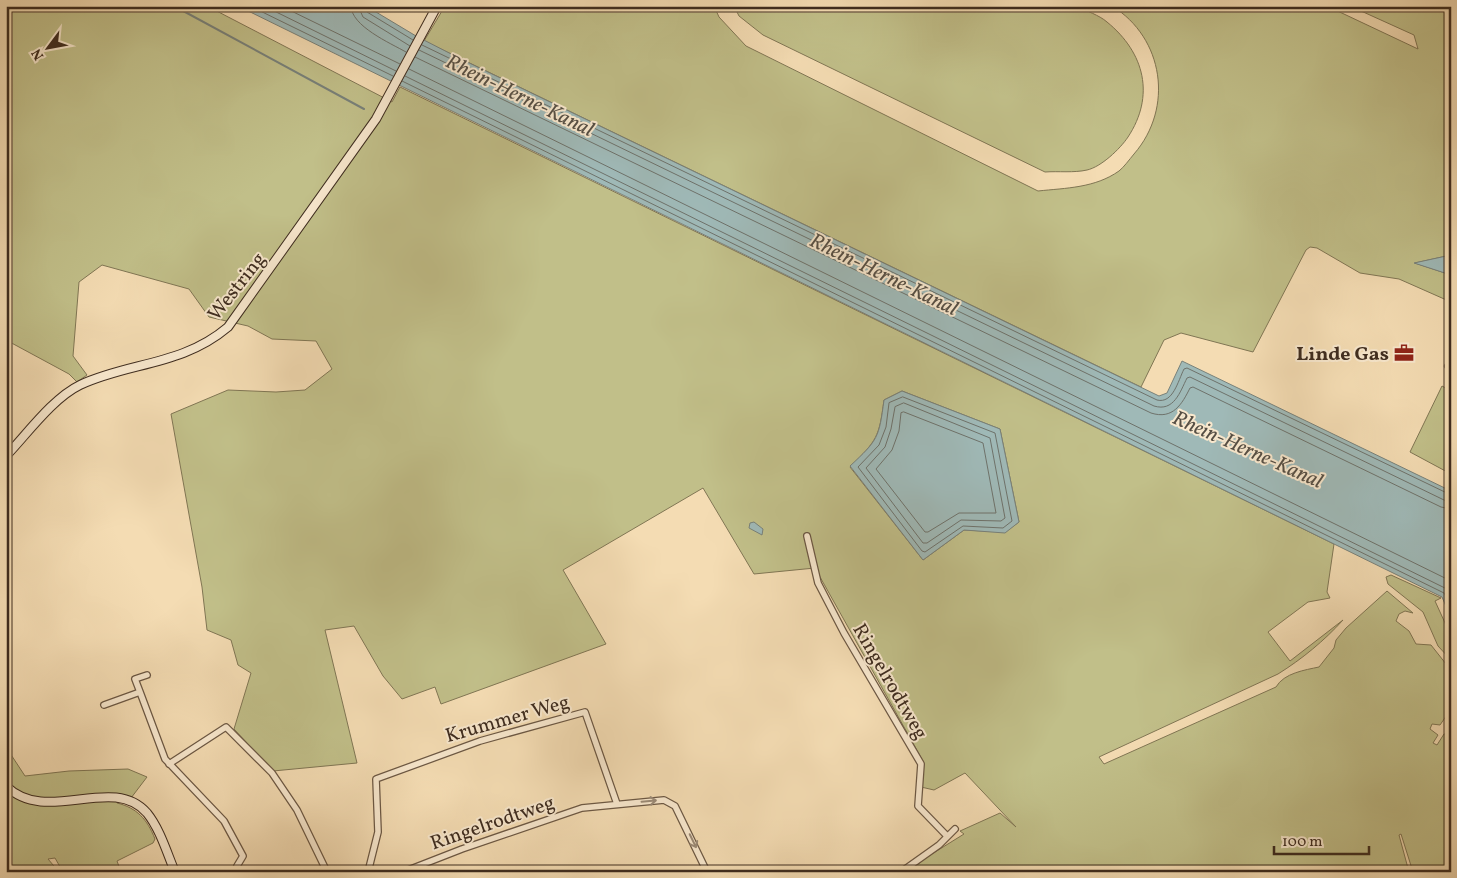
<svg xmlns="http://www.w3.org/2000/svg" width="1457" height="878" viewBox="0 0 1457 878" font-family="Vollkorn,serif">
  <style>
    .green { fill: #c1bf89; stroke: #807654; fill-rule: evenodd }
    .water { fill: #9fb9b7; stroke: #78817a }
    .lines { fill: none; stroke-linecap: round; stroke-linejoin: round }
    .shore { stroke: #6e726b; stroke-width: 1 }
    .stream { stroke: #78817a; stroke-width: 2 }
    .minor-casing { stroke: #6c5844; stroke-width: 8 }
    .secondary-casing { stroke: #3e2c1f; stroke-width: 10 }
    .minor { stroke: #f8e8ce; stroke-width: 5.5 }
    .secondary { stroke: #f8e8ce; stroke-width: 8 }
    .oneway { stroke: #9b8a76 }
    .labels { text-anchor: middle; stroke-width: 4; stroke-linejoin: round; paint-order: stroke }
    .street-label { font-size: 20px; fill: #3e2c1f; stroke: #f8e8ce }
    .poi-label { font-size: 20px; font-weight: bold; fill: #3e2c1f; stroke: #f8e8ce; text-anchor: end }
    .water-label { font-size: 21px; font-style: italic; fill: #564f45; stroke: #f8e8ce }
  </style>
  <rect width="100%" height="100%" fill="#f4dcb3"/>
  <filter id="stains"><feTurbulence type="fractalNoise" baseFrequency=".004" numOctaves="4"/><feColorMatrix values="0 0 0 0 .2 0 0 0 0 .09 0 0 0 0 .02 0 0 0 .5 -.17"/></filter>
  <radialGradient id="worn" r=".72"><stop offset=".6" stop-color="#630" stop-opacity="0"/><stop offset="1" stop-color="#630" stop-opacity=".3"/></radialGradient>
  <path class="green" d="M6,6h201l185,96 8,-15 934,457 -7,48 3,6 -22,4 -40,30 22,29 53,-41c-19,21 -41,39 -65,54l-179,83 5,7 172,-77c8,-14 29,-17 43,-20l15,-19 2,-8 10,-12 41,-37 26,22 -8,-2 -6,3 -3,7 13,10 7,13 15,1 19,24 1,40 -11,16 -8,-1 -2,5 8,6 -5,8 4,2 7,-11h7v138h-38l-12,-38 -2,1 10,37h-501l19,-15 37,-23 -4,-3 40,-18 16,14 -51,-54 -31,17 -13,-3 2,-26 -108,-193 -61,6 -51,-86 -140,82 43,74 -165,60 -6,-17 -33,12 -19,-23 -29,-50 -29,4 32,133 -84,8 -39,-42 17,-56 -13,-8 -7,-25 -24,-10 -5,-43 -31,-173 57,-24 48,2 29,-2 27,-21 -16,-28 -44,-2 -24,-13 -39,-9 -20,-28 -87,-24 -23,17 -6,74 14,19 -10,7 -8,-8 -63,-34zM902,391l98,38 19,93 -14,10 -41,-2 -41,30 -73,-93c27,-27 29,-29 34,-67z
    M445,6h269l5,11 27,29 292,145c28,-3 57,-3 81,-20 5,-4 10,-11 15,-17 40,-46 30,-116 -22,-148h61l4,3 11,-3h139l91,43 -4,-14 -64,-29h101v249l-36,8 36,12v27l-52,-23 -39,-6 -43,-25 -7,-1 -4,3 -53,102 -72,-19 -17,7 -23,47 -717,-346z
    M734,6h343c9,5 22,9 30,16 38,31 48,74 21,115 -8,12 -27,30 -41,33 -13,3 -29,1 -42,2l-282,-137 -24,-19z
    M1442,386l9,5v83l-41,-22z
    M1391,575l50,23 -6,3 16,35v24l-13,-14 -15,-34 -35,-28 -2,-7z
    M6,747l19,29 44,-5 59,-2 19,8 -16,21 -11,-4 -3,9c20,5 30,16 38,36l-2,4 -36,18 4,11h-58l-8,-14 -7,1 11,13h-53v-69l2,1z"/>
  <path class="water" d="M238,6h128l50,30 45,23 698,337 8,-3 15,-32 269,130v127l-9,-21z
    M1451,255v20l-37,-12z
    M902,391l98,38 19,93 -14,11 -41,-3 -41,30 -73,-94c28,-26 29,-28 34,-66z
    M754,522l9,7 -1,6 -13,-7 1,-5z"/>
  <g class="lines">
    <path class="shore" d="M250,6l143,70
      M264,6l132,65
      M281,6l119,58
      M351,6c0,20 39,37 55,46
      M358,6l5,11 47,29
      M364,6l3,6 46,28
      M422,45l735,355c16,4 21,-19 27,-31l3,-1 264,127
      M419,50l735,356c20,6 26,-14 33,-28l3,-1 254,123 7,2
      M415,57l736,356c22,7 31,-9 39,-25l3,-1 248,120 10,2
      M409,69l1042,512
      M405,76l1046,515
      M402,81l1042,512 7,12
      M903,397l92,36 17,88 -9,7 -40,-2 -38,26 -3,-1 -64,-84 21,-22 7,-18 3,-24z
      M904,403l86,35 15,80 -4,3 -40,-1 -34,23h-4l-57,-75 19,-21 6,-18 4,-22z
      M904,412l79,31 13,70h-37l-31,19h-3l-49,-63 16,-19 7,-19 2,-18z"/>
    <path class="stream" d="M174,6l190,103"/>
    <defs>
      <path id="minor" d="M1448,366l3,-3
        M807,536l11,47 26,50 77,131 -3,42 29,30
        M140,692l-5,-13 12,-4
        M104,705l36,-13 25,67 59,62 19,35 -6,10
        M169,764l57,-37 46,46 25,37 30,62
        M368,872l10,-40 -2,-53 104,-38 105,-29 32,92
        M403,872l59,-23 120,-41 82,-8 11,6 32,66
        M901,872l38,-27 16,-16"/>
      <path id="secondary" d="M6,456c21,-22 47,-58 74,-71 49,-23 102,-19 148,-58l148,-208 61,-113
        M6,786c41,40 106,-13 141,27 13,16 20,40 28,59"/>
    </defs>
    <use href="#minor" class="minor-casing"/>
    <use href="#secondary" class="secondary-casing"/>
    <use href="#minor" class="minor"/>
    <use href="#secondary" class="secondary"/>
  </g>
  <defs><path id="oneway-shaft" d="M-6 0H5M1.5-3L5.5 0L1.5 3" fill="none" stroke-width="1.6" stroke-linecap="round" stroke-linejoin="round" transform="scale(1.25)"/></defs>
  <g class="oneway">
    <use href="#oneway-shaft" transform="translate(649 801) rotate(-5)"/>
    <use href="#oneway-shaft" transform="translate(693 841) rotate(64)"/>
  </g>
  <defs>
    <symbol id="office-bare" viewBox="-9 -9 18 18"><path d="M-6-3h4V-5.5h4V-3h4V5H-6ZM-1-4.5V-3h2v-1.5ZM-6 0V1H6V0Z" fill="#8f2418" stroke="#f8e8ce" stroke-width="2.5" paint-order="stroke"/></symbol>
  </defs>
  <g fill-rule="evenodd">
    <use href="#office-bare" x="1390" y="339" width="28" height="28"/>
  </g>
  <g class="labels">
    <g class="street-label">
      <text transform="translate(236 286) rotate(-52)" y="7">Westring</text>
      <text transform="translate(891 681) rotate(60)" y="7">Ringelrodtweg</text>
      <text transform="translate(507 718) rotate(-16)" y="7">Krummer Weg</text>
      <text transform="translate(492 822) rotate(-19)" y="7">Ringelrodtweg</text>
    </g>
    <g class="poi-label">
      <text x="1389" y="360">Linde Gas</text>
    </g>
    <g class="water-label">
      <text transform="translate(520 95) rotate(26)" y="7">Rhein-Herne-Kanal</text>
      <text transform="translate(884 274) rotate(26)" y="7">Rhein-Herne-Kanal</text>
      <text transform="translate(1248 449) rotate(24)" y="7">Rhein-Herne-Kanal</text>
    </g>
  </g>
  <rect width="1457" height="878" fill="none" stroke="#f4dcb3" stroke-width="25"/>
  <rect x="8" y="8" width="1442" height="863" fill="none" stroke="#3e2c1f" stroke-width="2.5"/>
  <rect x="12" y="12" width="1432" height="853" fill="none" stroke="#3e2c1f"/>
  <g transform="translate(48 48) rotate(238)" stroke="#f8e8ce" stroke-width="4" paint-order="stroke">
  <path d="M0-4L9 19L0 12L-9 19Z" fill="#3e2c1f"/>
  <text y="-8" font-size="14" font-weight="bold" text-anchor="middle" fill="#3e2c1f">N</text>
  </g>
  <path d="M1274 846v8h95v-8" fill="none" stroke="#3e2c1f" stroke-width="2.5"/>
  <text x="1282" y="846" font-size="15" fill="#3e2c1f" stroke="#f8e8ce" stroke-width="4" paint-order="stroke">100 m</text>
  <rect width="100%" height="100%" filter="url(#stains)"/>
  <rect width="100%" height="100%" fill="url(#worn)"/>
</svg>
